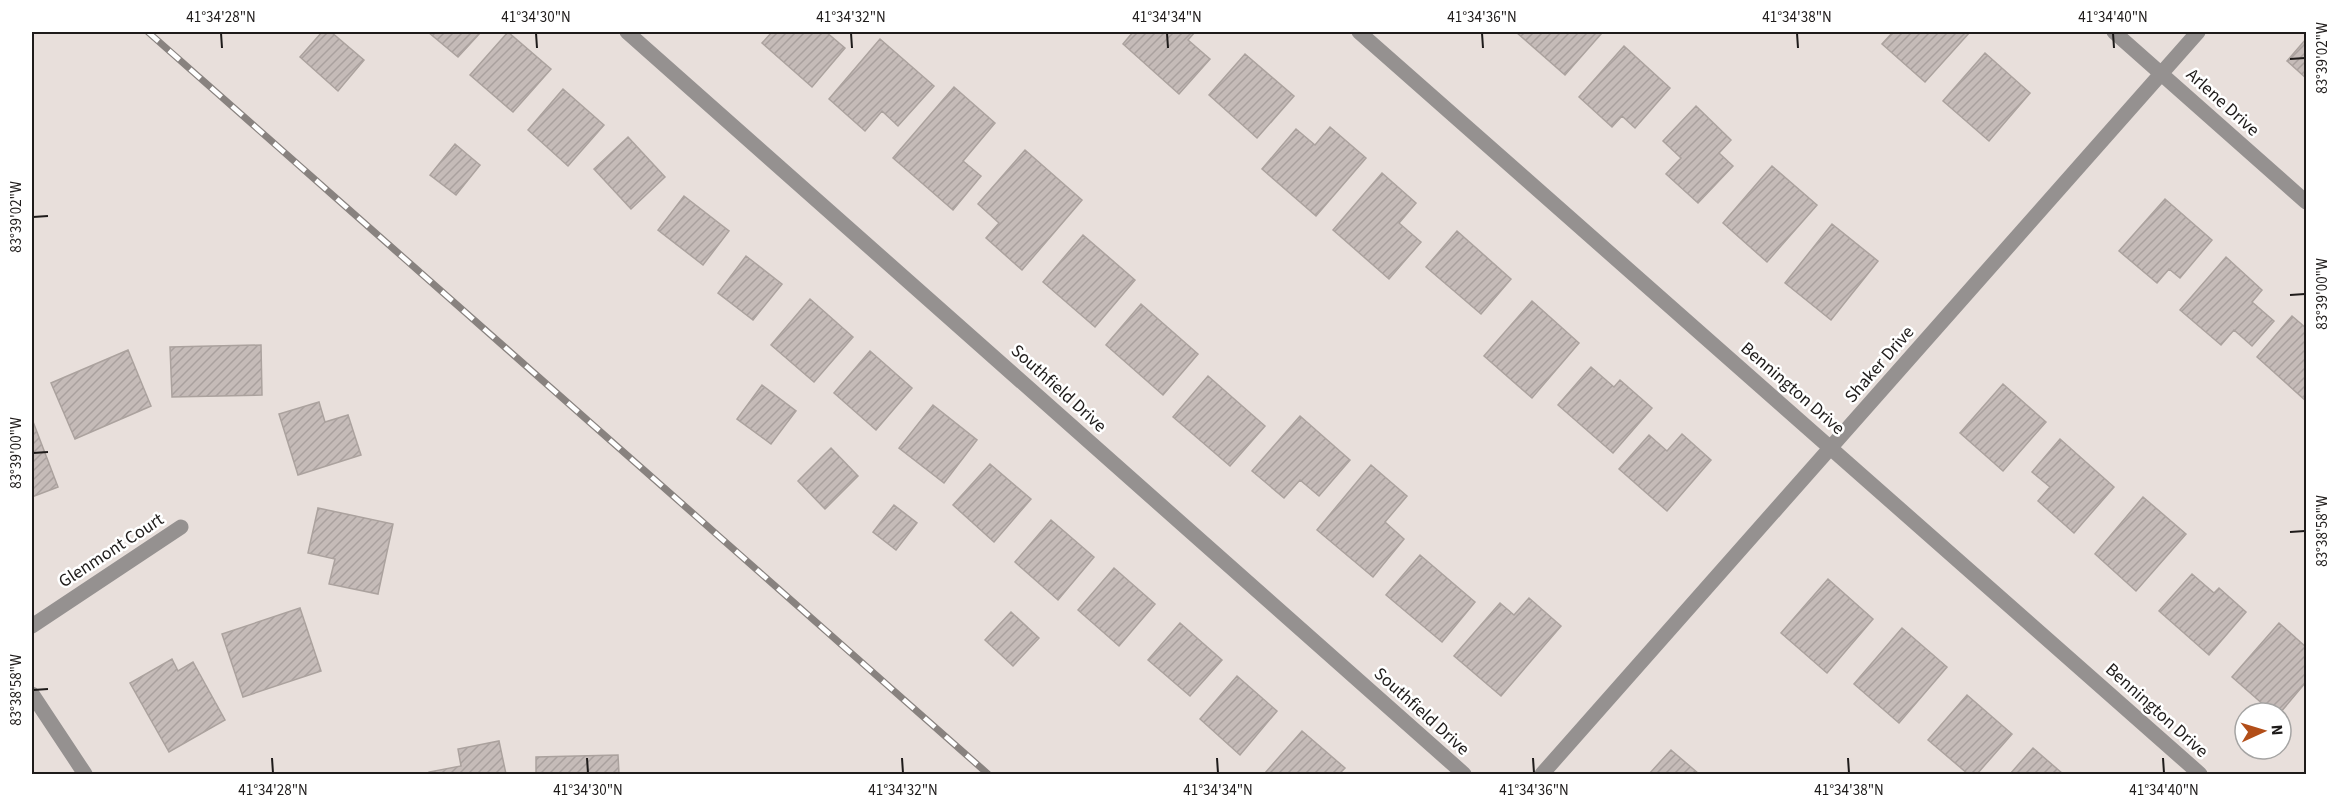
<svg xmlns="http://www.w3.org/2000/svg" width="2338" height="806" viewBox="0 0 2338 806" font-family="'Source Sans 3',sans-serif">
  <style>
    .building { fill: url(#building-hatch); stroke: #aba29e; stroke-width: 1.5 }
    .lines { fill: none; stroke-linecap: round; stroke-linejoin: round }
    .minor { stroke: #959190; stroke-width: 15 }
    .rail-casing { stroke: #88827f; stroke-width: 7 }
    .rail { stroke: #fff; stroke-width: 4.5; stroke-dasharray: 14; stroke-linecap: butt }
    .ticks { fill: none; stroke: #1e1b1a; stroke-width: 2 }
    .labels { text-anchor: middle; stroke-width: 5; stroke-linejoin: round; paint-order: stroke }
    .street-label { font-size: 18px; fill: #1e1b1a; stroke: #fff }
    .neatline { fill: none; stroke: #1e1b1a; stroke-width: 2 }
    .ticks-label { font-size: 15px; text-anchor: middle; fill: #1e1b1a }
  </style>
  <defs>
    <pattern id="building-hatch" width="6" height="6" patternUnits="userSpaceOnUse" patternTransform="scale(1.5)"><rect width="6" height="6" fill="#c5bbb8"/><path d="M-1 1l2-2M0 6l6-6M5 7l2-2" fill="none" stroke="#a9a09e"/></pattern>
  </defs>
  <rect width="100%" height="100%" fill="#e8dfdb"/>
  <path class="building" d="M322,32h9l33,28 -26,31 -38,-34z
    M428,32h53l-23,25z
    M508,32l43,37 -38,43 -43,-37z
    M772,32h54l19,16 -33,39 -50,-44z
    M1133,32h62l-7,8 22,19 -31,35 -56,-50z
    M1516,32h83l2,2 -36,41z
    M1893,32h77l-45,50 -43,-38z
    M880,39l54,47 -36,40 -16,-15 -17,20 -36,-32z
    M2306,39v39l-19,-17z
    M1624,46l46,42 -35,40 -13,-12 -10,11 -33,-30z
    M1985,53l45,40 -41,48 -46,-40z
    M1245,54l49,42 -37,42 -48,-43z
    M954,87l41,36 -32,38 18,15 -28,34 -60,-52z
    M563,89l41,36 -36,41 -40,-36z
    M1696,106l35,34 -12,13 14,13 -35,37 -32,-29 15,-16 -18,-17z
    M1330,127l36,31 -50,58 -54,-47 34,-40 19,16z
    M628,137l37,40 -34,32 -37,-40z
    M455,144l25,21 -24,30 -26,-20z
    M1025,150l57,50 -60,70 -36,-32 13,-15 -21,-19z
    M1772,166l45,39 -50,57 -44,-39z
    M1382,173l34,30 -17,20 22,19 -32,37 -56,-49z
    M684,196l45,35 -26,34 -45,-35z
    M2165,199l47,41 -32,38 -11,-9 -12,14 -38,-32z
    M1832,224l46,37 -47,59 -46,-37z
    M1457,231l54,48 -30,35 -55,-47z
    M1083,235l52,45 -40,47 -52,-45z
    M746,256l36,28 -29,36 -35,-27z
    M2226,257l36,33 -10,12 22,19 -22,25 -18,-16 -13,15 -41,-35z
    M810,299l43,38 -39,45 -43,-37z
    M1532,301l47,42 -47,55 -48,-42z
    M1141,304l57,50 -35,41 -57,-50z
    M2292,316l14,12v73l-49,-44z
    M261,345l1,50 -90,2 -2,-50z
    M128,350l23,56 -76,33 -24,-56z
    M870,351l42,37 -36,42 -42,-37z
    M1591,367l23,20 6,-7 32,28 -39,45 -55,-48z
    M1208,376l57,50 -35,40 -57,-49z
    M2003,384l43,38 -43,49 -43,-38z
    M762,385l34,26 -25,33 -34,-25z
    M319,402l6,20 23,-7 13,40 -63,20 -19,-61z
    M933,405l44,35 -33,43 -45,-35z
    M1300,416l50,44 -31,36 -19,-16 -16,18 -32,-27z
    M32,419l26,68 -26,10z
    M1682,434l29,26 -44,51 -48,-42 30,-34 18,16z
    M2060,439l54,48 -40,46 -36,-32 12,-14 -18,-15z
    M831,448l27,28 -33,33 -27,-28z
    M990,464l41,35 -37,43 -41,-37z
    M1371,465l36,31 -22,26 19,17 -31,38 -56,-47z
    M2143,497l43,37 -50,57 -41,-37z
    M894,505l23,18 -21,27 -23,-18z
    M318,508l75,16 -15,70 -49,-10 6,-25 -27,-6z
    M1051,520l43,37 -36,43 -43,-38z
    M1420,555l55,47 -33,40 -56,-47z
    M1114,568l41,36 -36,42 -41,-36z
    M2192,574l22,19 5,-5 27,24 -37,43 -50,-44z
    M1828,579l45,40 -46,54 -46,-40z
    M1529,598l32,28 -60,70 -47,-40 46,-53 14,12z
    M300,608l21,63 -78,26 -21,-63z
    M1011,612l28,26 -26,28 -28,-26z
    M1180,623l42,37 -32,36 -42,-36z
    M2279,623l27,24v35l-26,31h-7l-41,-36z
    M1902,628l45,39 -48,56 -45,-39z
    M172,659l6,12 15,-9 32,58 -56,32 -39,-69z
    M1237,676l40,35 -37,44 -40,-36z
    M1967,695l45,39 -35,40h-9l-40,-34z
    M1302,731l43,37 -6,6h-72l-2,-1z
    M499,741l7,33h-77v-2l32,-6 -3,-17z
    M2033,748l30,26h-53z
    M1671,750l28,24h-50z
    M618,755l1,19h-83v-17z"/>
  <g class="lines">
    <path class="minor" d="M627,32l837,742
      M1359,32l841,742
      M2114,32l192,170
      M32,626l149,-99
      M32,694l53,80
      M1542,774l656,-742"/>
    <defs>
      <path id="rail" d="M148,32l840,742"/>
    </defs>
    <use href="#rail" class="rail-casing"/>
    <use href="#rail" class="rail"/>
  </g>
  <path class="ticks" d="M221,33l1,15M536,33l1,15M851,33l1,15M1167,33l1,15M1482,33l1,15M1797,33l1,15M2113,33l1,15M2290,59l15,-1M33,217l15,-1M2290,295l15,-1M33,453l15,-1M2290,532l15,-1M33,690l15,-1M272,758l1,15M587,758l1,15M902,758l1,15M1217,758l1,15M1533,758l1,15M1848,758l1,15M2163,758l1,15"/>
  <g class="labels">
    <g class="street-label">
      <text transform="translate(2223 102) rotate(42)" y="6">Arlene Drive</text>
      <text transform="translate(1879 364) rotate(-49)" y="6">Shaker Drive</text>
      <text transform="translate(1059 388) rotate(42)" y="6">Southfield Drive</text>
      <text transform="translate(1793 388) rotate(41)" y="6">Bennington Drive</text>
      <text transform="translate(111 550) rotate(-33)" y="6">Glenmont Court</text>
      <text transform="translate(2157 710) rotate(42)" y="6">Bennington Drive</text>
      <text transform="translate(1422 711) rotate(42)" y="6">Southfield Drive</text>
    </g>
  </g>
  <rect width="2338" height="806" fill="none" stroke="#ffffff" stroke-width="66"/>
  <g transform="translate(2263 731) rotate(86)"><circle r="28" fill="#ffffff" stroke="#a5a4a3" stroke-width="1.5"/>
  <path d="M0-4.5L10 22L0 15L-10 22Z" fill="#b24e18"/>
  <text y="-9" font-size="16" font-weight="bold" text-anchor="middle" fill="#1e1b1a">N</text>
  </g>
  <rect x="33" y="33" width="2272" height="740" class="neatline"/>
  <g class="ticks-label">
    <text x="221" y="22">41°34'28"N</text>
    <text x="536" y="22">41°34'30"N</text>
    <text x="851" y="22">41°34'32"N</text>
    <text x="1167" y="22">41°34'34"N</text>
    <text x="1482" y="22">41°34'36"N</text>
    <text x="1797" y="22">41°34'38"N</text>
    <text x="2113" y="22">41°34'40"N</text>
    <text transform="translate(2322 58) rotate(-90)" y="5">83°39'02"W</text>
    <text transform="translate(16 217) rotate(-90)" y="5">83°39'02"W</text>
    <text transform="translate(2322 294) rotate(-90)" y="5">83°39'00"W</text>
    <text transform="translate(16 453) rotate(-90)" y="5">83°39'00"W</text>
    <text transform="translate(2322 531) rotate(-90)" y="5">83°38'58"W</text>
    <text transform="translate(16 690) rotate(-90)" y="5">83°38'58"W</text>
    <text x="273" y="795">41°34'28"N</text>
    <text x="588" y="795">41°34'30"N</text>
    <text x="903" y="795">41°34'32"N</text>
    <text x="1218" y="795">41°34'34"N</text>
    <text x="1534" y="795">41°34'36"N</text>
    <text x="1849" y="795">41°34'38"N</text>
    <text x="2164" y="795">41°34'40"N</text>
  </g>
</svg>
